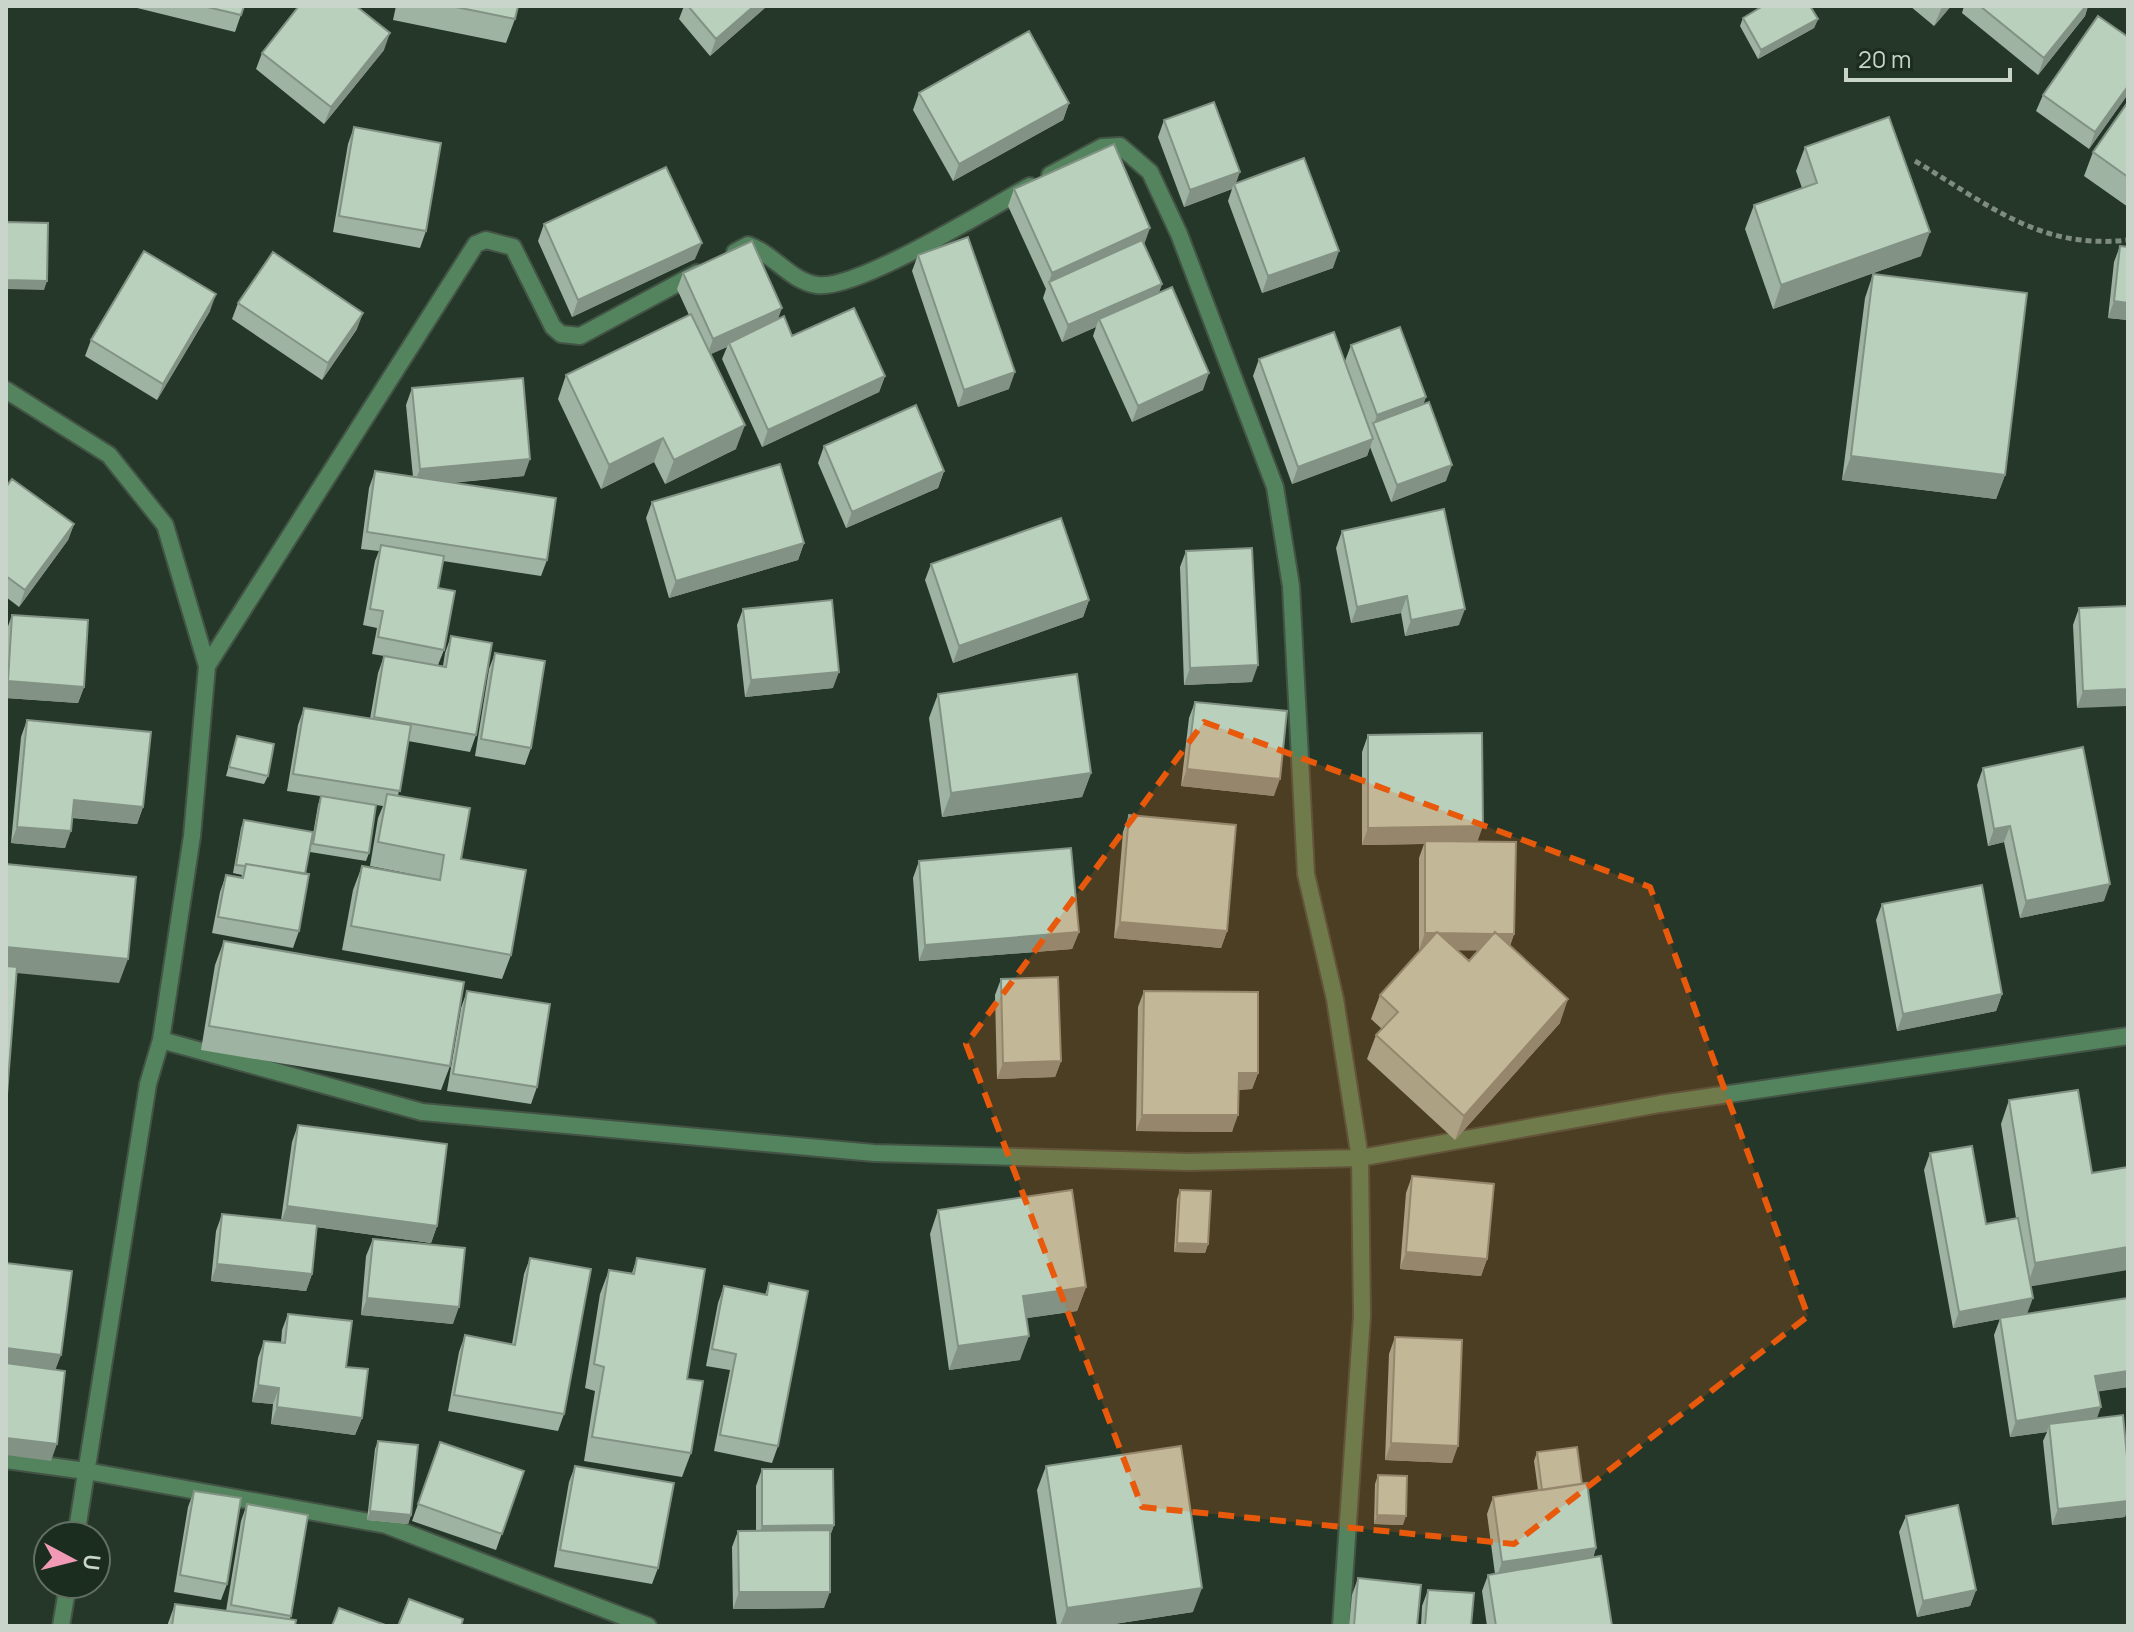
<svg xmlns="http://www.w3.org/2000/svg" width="2134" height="1632" viewBox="0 0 2134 1632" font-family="Manrope,sans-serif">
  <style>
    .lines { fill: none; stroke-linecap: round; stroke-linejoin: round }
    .minor-casing { stroke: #435345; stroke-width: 20 }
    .path { stroke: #7f8d81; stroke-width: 5; stroke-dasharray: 6 4; stroke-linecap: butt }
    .minor { stroke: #53845d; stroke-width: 16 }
    .wall { fill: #9fb3a2; fill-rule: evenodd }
    .shaded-wall { fill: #829284 }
    .building { fill: #b9d0bc; stroke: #829284; stroke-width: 2 }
    .marked { fill: #e8590c; fill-opacity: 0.2; stroke: #e8590c; stroke-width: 6; stroke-dasharray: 16 10; stroke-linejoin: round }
  </style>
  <rect width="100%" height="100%" fill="#253728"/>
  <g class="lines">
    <defs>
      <path id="minor" d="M1050,175l52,-28 18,-1 30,26 29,62 96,253 16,99 15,288 29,125 25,159 2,158 -21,310
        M735,252l13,-7c26,9 42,36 69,40 40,6 172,-77 213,-99
        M6,390l103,65 56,70 42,141 -15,170 -31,204 -13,44 -72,452
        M207,666l269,-422 10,-4 27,7 40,80 8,7 19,2 117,-63
        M161,1040l261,72 452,41 315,9 171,-4 300,-54 468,-68
        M6,1460l80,11 300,54 262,101
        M61,1626l7,-42"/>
    </defs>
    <use href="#minor" class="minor-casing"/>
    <path class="path" d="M1915,161c73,43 124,89 213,79"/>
    <use href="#minor" class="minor"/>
  </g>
  <path class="wall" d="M129,6h115l-9,26z
    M396,6h122l-3,13 -9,24 -113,-23z
    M684,6h83l-57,50 -31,-37z
    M1910,6h41l-17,20z
    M1964,6h124l-3,10 -47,59 -76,-62z
    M1743,18l75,1 -4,9 -56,31 -18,-33z
    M2128,37v57l-39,55 -53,-38 7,-16z
    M384,50l-60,74 -68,-55 6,-16z
    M919,93l150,10 -6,17 -110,61 -40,-71z
    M2128,102v105l-44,-31 9,-24z
    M1164,120l72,63 97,85 -71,25 -34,-92 4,-12 -48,18 -26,-70z
    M354,127l72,104 -6,17 -87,-16 15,-88z
    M1805,147l116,109 -148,53 -28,-80 9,-24 48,-17 -6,-17z
    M1014,189l130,56 18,39 -3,8 44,98 -71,32 -39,-86 3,-9 -34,15 -19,-44 3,-9 -38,-83z
    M544,224l151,35 -123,58 -34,-76z
    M2120,246l8,74 -20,-2 6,-56z
    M918,255l91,134 -51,18 -46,-136z
    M683,273l95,46 14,17 93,40 -6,16 -117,55 -40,-88 5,-12 -17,7 26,95 -71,35 -11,-22 -53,27 -43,-90 8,-24 123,-60 -12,-26z
    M1873,274l132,201 -9,24 -154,-19 23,-182z
    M238,303l119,26 -35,51 -90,-61z
    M210,311l-53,89 -72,-44 6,-16z
    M1351,345l75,52 -3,7 23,77 -55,21 -21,-55 -3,9 -75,28 -39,-108 6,-17 86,2z
    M412,388l112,88 -73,7 96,77 -6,16 -98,-15 -5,27 6,62 -6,15 5,1 2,-13 6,-17 25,99 -6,17 -62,-11 -10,55 63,63 50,96 -9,24 -160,-29 11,-60 9,-24 74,13 -66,-13 8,-48 5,-12 -7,-1 -7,48 -3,8 -56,-9 8,-47 3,-9 32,5 -66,-10 11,-66 6,-17 66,11 8,-46 6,-17 6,1 -18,-3 5,-26 -14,-3 12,-64 4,-10 -18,-2 8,-61 6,-17 38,6 -7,-72z
    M824,446l120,25 -6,17 -92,40 -28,-65z
    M6,487l68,37 -6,16 -49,67 -13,-10z
    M652,502l152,41 -6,17 -129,38 -23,-80z
    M1342,531l117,94 -54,11 -4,-23 -50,10 -15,-75z
    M1186,551l66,131 -68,3 -4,-118z
    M931,564l158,36 -6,17 -130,46 -28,-83z
    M2128,606l-51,102 -4,-83 6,-17z
    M743,609l90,79 -88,9 -8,-72z
    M12,615l72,72 -6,16 -72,-5v-66z
    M495,653l36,95 -6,17 -50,-9 14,-87z
    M938,694l153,79 -9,24 -140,20 -13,-99z
    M1195,702l79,94 -93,-10 8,-68z
    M27,720l116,87 -6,17 -65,-6 -7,30 -54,-5 10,-106z
    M1368,735l109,107 37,92 -4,12 50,77 -105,117 -88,-81 9,-24 6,-6 -11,-10 9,-24 40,-45h-1v-92l5,-14 -62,1v-93zM1457,950h22l-10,11z
    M237,736l31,40 -4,8 -38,-8z
    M1983,768l121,133 -84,17 -16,-76 -16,4 -11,-61z
    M1129,815l98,116 -6,17 -107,-10 9,-106z
    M244,820l61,54 -6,57 -6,17 -81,-15 8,-41 6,-17 15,3 1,-3 -9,-2 8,-45z
    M919,861l160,71 -7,17 -153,12 -6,-83z
    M1882,904l120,90 -6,17 -99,20 -21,-111z
    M224,941l226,125 -9,24 -240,-40 14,-85z
    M1001,979l60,82 -6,16 -58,2 -2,-84z
    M467,991l70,96 -6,17 -84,-13 14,-83z
    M1144,991l114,82 -6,16 -14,1 -6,42 -96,-1 2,-124z
    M2078,1090l-47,196 -4,28 101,-16v89l-30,4 -1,27 28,99 -73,8 -9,-84 4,-9 -37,5 -16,-102 6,-16 -47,9 -29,-158 6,-17 56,71 30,-6 -15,-94 8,-24z
    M298,1125l139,101 -6,17 -115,-16 -4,47 -6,17 -95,-10 5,-50 6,-17 59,6 11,-78z
    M1412,1176l75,83 -6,17 -81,-7 6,-76z
    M1180,1190l28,54 -3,9 -31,-1 3,-53z
    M938,1210l148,77 -9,24 -51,7 -6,42 -71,10 -19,-136z
    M373,1239l80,85 -92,-9 5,-59z
    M530,1258l34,156 -6,17 -110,-20 11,-59 6,-17 47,9 12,-70z
    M637,1258l50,121 4,74 -9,24 -98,-16 11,-70 -10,-3 15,-94 9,-24 23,3z
    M769,1283l9,163 -6,17 -58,-12 16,-81 -24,-4 12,-63 6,-17 41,9z
    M288,1314l58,53 16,51 -7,17 -84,-11 2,-20 -21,-2 6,-44 6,-17 17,2 1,-13z
    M1395,1337l57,126 -67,-3 4,-106z
    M378,1441l33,74 -3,9 -41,-4 8,-71z
    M440,1442l84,29 -28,79 -84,-29z
    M1537,1452l45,32 14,64 -3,10 19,68h-125l-5,-35 6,-16 7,-1 -8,-60 6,-17 45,-7 -4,-29z
    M575,1466l83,102 -6,16 -98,-17 15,-85z
    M1046,1466l147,146 -92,14h-44l-20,-136z
    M762,1469l72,56 -4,11 -6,72 -91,1 -1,-62 6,-16 18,-1v-44z
    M1378,1475l25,50 -29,-1 1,-40z
    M194,1491l33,93 -6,16 -47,-8 14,-85z
    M247,1504l44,112 -2,4 6,6h-128l8,-22 51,7 15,-90z
    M1906,1516l70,74 -6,16 -53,11 -18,-85z
    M1358,1578l59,48h-68l3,-31z
    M1428,1590l43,36h-50l1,-20z"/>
  <path class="shaded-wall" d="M754,6h13l-57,50 6,-17z
    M1943,6h8l-17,20 7,-17z
    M2086,6h2l-3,10 -47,59 6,-17z
    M1818,19l-4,9 -56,31 3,-9z
    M390,33l-6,17 -60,74 7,-17z
    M2128,86v8l-39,55 6,-17z
    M1069,103l-6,17 -110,61 6,-17z
    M1240,172l-5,14 -1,-2 -2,5 -48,18 6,-17z
    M1150,228l-6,17 -95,37 -3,8 6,-17z
    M1930,232l-9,24 -148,53 8,-24z
    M702,243l-7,16 -123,58 6,-17z
    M1339,251l-6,17 -71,25 6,-17z
    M6,280l41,1 -3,9 -38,-1z
    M1162,284l-6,16 -57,19 -3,8 -34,15 6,-17z
    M216,294l-6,17 -53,89 6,-16z
    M2114,301l14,2v17l-20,-2z
    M782,308l-6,17 -47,18 -2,4 -20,9 6,-17z
    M363,313l-6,16 -35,51 6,-17z
    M1015,372l-6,17 -51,18 6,-17z
    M1209,373l-6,17 -71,32 6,-16z
    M885,376l-6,16 -117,55 6,-17z
    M1426,397l-6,17 -46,10 3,-9z
    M745,425l-9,24 -71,35 9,-24z
    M663,438l-9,24 -53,27 8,-24z
    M1373,439l-6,17 -75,28 6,-17z
    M1851,456l154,19 -9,24 -154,-19z
    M530,459l-6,17 -111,10 7,-17z
    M1452,465l-6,16 -55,21 6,-17z
    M944,471l-6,17 -92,40 6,-16z
    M74,524l-6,16 -49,67 6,-17z
    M804,543l-6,17 -129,38 7,-17z
    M1407,596l-6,17 -50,10 6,-16z
    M1089,600l-6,17 -130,46 6,-17z
    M1465,609l-6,16 -54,11 6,-16z
    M1258,665l-6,17 -68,3 6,-17z
    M839,672l-6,16 -88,9 6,-17z
    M8,681l76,6 -6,16 -72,-5v-12z
    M2128,689v17l-51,2 6,-17z
    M1187,769l93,10 -6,17 -93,-10z
    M1091,773l-9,24 -140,20 9,-24z
    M74,800l69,7 -6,17 -70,-7z
    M1483,826l-6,17 -115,2 6,-17z
    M2010,826l-6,16 -16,4 6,-17z
    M17,827l54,4 -6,17 -54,-5z
    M2110,884l-6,17 -84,17 6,-17z
    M1120,922l107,9 -6,17 -107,-10z
    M1079,932l-7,17 -153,12 6,-16z
    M1425,933l89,1 -6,17 -89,-1z
    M6,947l122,12 -9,24 -113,-11z
    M2002,994l-6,17 -99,20 6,-17z
    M1568,999l-8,24 -105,117 9,-24z
    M1061,1061l-6,16 -58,2 6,-16z
    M1239,1073h19l-6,16 -20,1z
    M1142,1115h96l-6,17 -96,-1z
    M287,1206l150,20 -6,17 -150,-21z
    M1177,1243l31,1 -3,9 -31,-1z
    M2128,1247v23l-101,17 8,-24z
    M1406,1252l81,7 -6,17 -81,-7z
    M217,1264l95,10 -6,17 -95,-10z
    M1086,1287l-9,24 -63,9 9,-24z
    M367,1298l92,9 -6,17 -92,-9z
    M2033,1298l-6,16 -74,14 6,-16z
    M1029,1336l-9,24 -71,10 9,-24z
    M6,1348l55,7 -6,16 -49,-5z
    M2128,1371v16l-39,6 6,-17z
    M258,1385l21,3 -6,16 -21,-2z
    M277,1407l85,11 -7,17 -84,-11z
    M2101,1407l-6,17h-46l-2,8 -37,5 6,-16z
    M6,1438l51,6 -6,17 -45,-6z
    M1391,1443l67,3 -6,17 -67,-3z
    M2128,1501v9l-3,7 -73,8 6,-16z
    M370,1511l41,4 -3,9 -41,-4z
    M1377,1515l29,1 -3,9 -29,-1z
    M834,1525l-6,17 -72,1 6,-17z
    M1596,1548l-6,16 -94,15 6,-17z
    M1202,1588l-9,24 -92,14h-41l7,-18z
    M1976,1590l-6,16 -53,11 6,-16z
    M739,1592h91l-6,16 -91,1z"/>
  <path class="building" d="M203,6h41l-3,9z
    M299,6h57l34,27 -59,74 -69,-54z
    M451,6h67l-3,13z
    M688,6h66l-38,33z
    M1763,6h47l8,13 -57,31 -18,-32z
    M1980,6h106l-42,52z
    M2098,16l30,21v49l-33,46 -52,-37z
    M1029,31l40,72 -110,61 -40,-71z
    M1214,102l26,70 -50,18 -26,-70z
    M2128,102v75l-35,-25z
    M1889,117l41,115 -149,53 -27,-80 63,-22 -12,-36z
    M354,127l87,16 -15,88 -87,-15z
    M1114,144l36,84 -98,45 -38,-84z
    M1304,158l35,93 -71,25 -34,-92z
    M666,167l36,76 -124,57 -34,-76z
    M6,222l42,1 -1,58 -41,-1z
    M968,237l47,135 -51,18 -46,-135z
    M1142,240l20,44 -94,41 -19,-43z
    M752,241l30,67 -69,31 -30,-66z
    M2120,246l8,1v56l-14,-2z
    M144,251l72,43 -53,90 -72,-44z
    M273,252l90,61 -35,50 -90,-60z
    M1873,274l154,19 -22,182 -154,-19z
    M1172,287l37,86 -71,33 -39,-87z
    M854,308l31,68 -117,54 -39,-87 55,-27 8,20z
    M691,314l54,111 -71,35 -11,-22 -54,27 -43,-90z
    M1400,327l26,70 -49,18 -26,-70z
    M1334,332l39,107 -75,28 -39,-108z
    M523,378l7,81 -110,10 -8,-81z
    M1429,402l23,63 -55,20 -24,-62z
    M916,405l28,66 -92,41 -28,-66z
    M780,464l24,79 -128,38 -24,-79z
    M375,471l181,27 -9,62 -180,-28z
    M12,479l62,45 -49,66 -19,-14v-89z
    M1444,509l21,100 -54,11 -4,-24 -50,11 -15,-76z
    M1061,518l28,82 -130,46 -28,-82z
    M381,545l63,11 -6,32 17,3 -11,59 -66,-13 5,-26 -13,-2z
    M1252,548l6,117 -68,3 -4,-117z
    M832,600l7,72 -88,8 -8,-71z
    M2128,606v83l-45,2 -4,-83z
    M12,615l76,5 -4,67 -76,-6z
    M451,636l41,7 -16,92 -102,-18 10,-61 62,11z
    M495,653l50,8 -14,87 -50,-9z
    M1077,674l14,99 -140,20 -13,-99z
    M1195,702l92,9 -7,68 -93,-10z
    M304,708l107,17 -11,66 -107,-17z
    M27,720l124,12 -8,75 -69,-7 -3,31 -54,-4z
    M1482,733l1,93 -115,2v-93z
    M237,736l37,8 -6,32 -39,-9z
    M2083,747l27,137 -84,17 -16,-75 -16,3 -11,-61z
    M387,794l83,14 -9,51 65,11 -15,85 -160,-29 11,-60 78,14 4,-25 -66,-13z
    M321,796l55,9 -7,48 -56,-9z
    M1129,815l107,10 -9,106 -107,-9z
    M244,820l69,12 -8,42 -59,-10 -1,2 -9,-1z
    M1425,841l91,1 -2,92h-17l-2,-2 -1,2 -55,-1 -2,-1 -2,1h-10z
    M1071,848l8,84 -154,13 -6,-84z
    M6,864l130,13 -8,82 -122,-12z
    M246,864l63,10 -10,57 -81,-14 8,-42 17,3z
    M1982,885l20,109 -99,20 -21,-110z
    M1437,932l32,29 26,-29 73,67 -104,117 -88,-81 22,-23 -18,-17z
    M224,941l240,41 -14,84 -241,-40z
    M6,966l11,1 -11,140z
    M1058,977l3,84 -58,2 -2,-84z
    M467,991l83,13 -13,83 -84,-13z
    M1144,991l114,1v81h-19l-1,42h-96z
    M2078,1090l14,83 36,-6v80l-93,16 -26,-163z
    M298,1125l149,19 -10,82 -150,-20z
    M1972,1146l14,78 32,-6 15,80 -74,14 -29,-159z
    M1412,1176l82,8 -7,75 -81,-7z
    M1072,1190l14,97 -63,9 6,40 -71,10 -20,-136z
    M1180,1190l31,1 -3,53 -31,-1z
    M222,1214l95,10 -5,50 -95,-10z
    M373,1239l92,9 -6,59 -92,-9z
    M530,1258l61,11 -27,145 -110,-19 11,-60 50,10z
    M637,1258l68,11 -18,110 16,2 -12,72 -99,-16 12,-70 -10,-3 15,-94 25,4z
    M6,1263l66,8 -11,84 -55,-7z
    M769,1283l39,8 -30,155 -58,-11 16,-81 -24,-5 12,-63 43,9z
    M2128,1298v73l-33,5 6,31 -85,14 -16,-103z
    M288,1314l64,7 -6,46 22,2 -6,49 -85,-11 2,-19 -21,-3 6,-44 21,2z
    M1395,1337l67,3 -4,106 -67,-3z
    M6,1363l59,8 -8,73 -51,-6z
    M2123,1415l5,52v34l-70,8 -9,-85z
    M378,1441l40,4 -7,70 -41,-4z
    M440,1442l84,29 -22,63 -84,-30z
    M1181,1446l21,142 -135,20 -21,-142z
    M1577,1447l5,37 -40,6 -5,-38z
    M575,1466l99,17 -16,85 -98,-18z
    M762,1469h71l1,56 -72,1z
    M1378,1475l29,1 -1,40 -29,-1z
    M1587,1483l9,65 -94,14 -9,-65z
    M194,1491l47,7 -14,86 -47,-9z
    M247,1504l61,11 -17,101 -60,-11z
    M1958,1505l18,85 -53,11 -17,-85z
    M830,1530v62h-91l-1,-61z
    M1601,1556l11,70h-116l-8,-51z
    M1358,1578l63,7 -4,41h-63z
    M1428,1590l46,3 -3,33h-46z
    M409,1599l54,20 -2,7h-63z
    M175,1604l121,16 -1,6h-123z
    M339,1608l49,18h-56z"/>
  <path class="marked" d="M1204,722l446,165 158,429 -294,228 -372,-37 -176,-463z"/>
  <rect width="2134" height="1632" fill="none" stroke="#c9d5cb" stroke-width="16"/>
  <g transform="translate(72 1560) rotate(97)"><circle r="38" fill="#1b2d1e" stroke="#617063" stroke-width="2"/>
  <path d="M0-6L14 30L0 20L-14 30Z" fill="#f09ab5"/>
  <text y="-12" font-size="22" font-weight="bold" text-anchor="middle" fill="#c9d5cb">U</text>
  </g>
  <path d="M1846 68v12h164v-12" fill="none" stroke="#c9d5cb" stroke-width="4"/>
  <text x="1858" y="68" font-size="24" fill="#c9d5cb" stroke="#1b2d1e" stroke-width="6" paint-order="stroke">20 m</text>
</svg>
